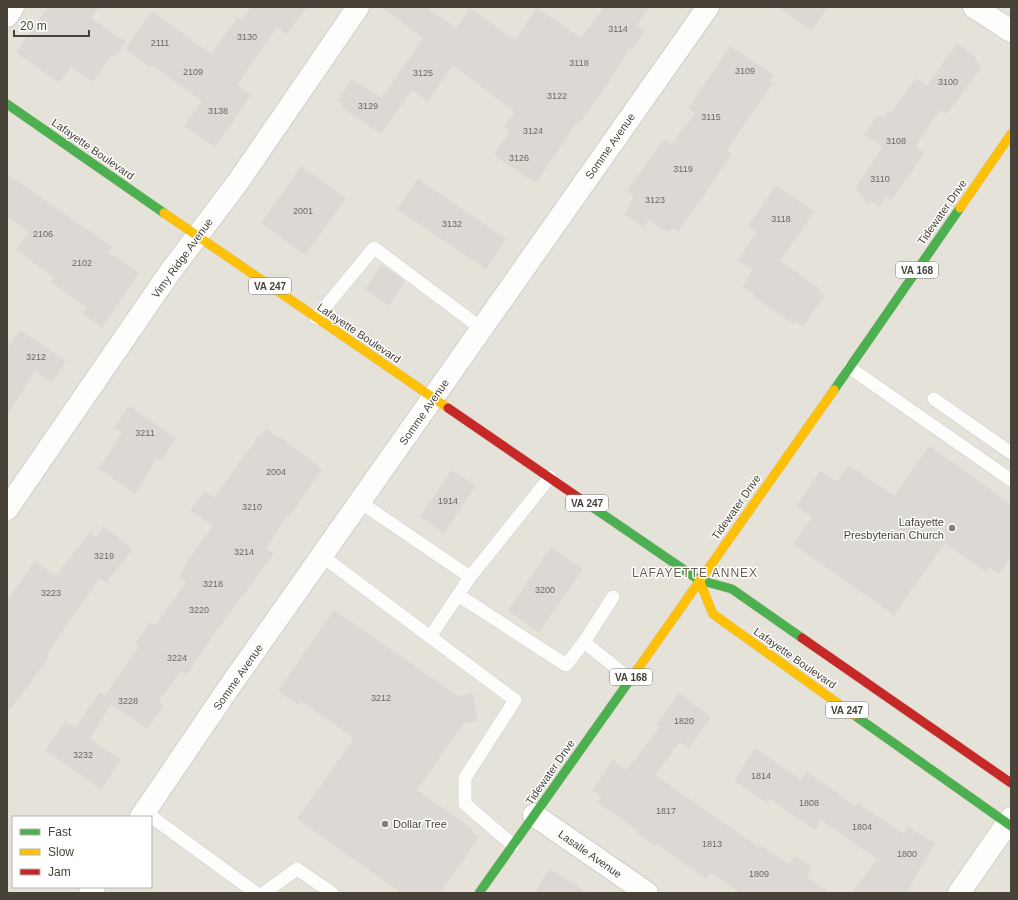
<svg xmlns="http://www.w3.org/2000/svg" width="1018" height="900" viewBox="0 0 1018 900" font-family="Helvetica,sans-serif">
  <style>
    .residential { fill: #e5e2da; fill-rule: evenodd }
    .building { fill: #dcd9d4 }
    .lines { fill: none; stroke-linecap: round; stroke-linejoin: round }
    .lane-casing { stroke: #d0ceca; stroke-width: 14 }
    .street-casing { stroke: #d0ceca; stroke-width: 24 }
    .fast-casing { stroke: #d3ccba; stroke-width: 10 }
    .slow-casing { stroke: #d3ccba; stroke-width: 10 }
    .jam-casing { stroke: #d3ccba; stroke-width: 10 }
    .lane { stroke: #fdfdfc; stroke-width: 13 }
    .street { stroke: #fdfdfc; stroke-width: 22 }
    .fast { stroke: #4caf50; stroke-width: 9 }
    .slow { stroke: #ffc107; stroke-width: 9 }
    .jam { stroke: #c62828; stroke-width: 9 }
    .poi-dot { fill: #847f77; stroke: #fff; stroke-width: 1.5 }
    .labels { text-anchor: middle; stroke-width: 3; stroke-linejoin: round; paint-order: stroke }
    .number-label { font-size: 9px; fill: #6e6860 }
    .shield { fill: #fff; stroke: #7f7b74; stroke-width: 1 }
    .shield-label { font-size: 10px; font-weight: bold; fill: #484238 }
    .street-label { font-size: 11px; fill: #484238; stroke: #fff }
    .poi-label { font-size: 11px; fill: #484238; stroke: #fff; text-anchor: end }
    .neighbourhood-label { font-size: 12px; letter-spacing: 1px; fill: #6b604f; stroke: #fff }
  </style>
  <rect width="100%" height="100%" fill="#f2f0ec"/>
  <path class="residential" d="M7,7h1004v886h-1004zM13,817h138v70h-138z"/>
  <path class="building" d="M48,7h51l-8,11 35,24 -11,15 -4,-2 -18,27 -22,-16 -12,17 -43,-31z
    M249,7h58l-20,27 -10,-7 -40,58 14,10 -36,52 -31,-21 18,-25 -50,-36 -2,2 -25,-18 27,-38 59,43 27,-37 4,3 8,-12z
    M382,7h44l30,21 14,-20 45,32 22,-32 44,30 23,-31h45l-12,19 8,5 -14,20 -2,-1 -29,45 -22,30 -2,-1 -40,59 -42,-28 16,-24 -6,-5 11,-14 -62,-47 -25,36 -16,-11 -31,44 -40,-27 2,-3 -6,-3 15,-22 30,19 41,-60z
    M778,7h50l-16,24z
    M957,43l20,15 -2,3 7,5 -35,48 -6,-4 -3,3 -23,34 9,6 -32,47 -6,-4 -7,11 -9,-7 -2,4 -13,-16 28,-41 -19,-12 14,-20 5,3 5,-7 3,2 25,-35 11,8z
    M730,46l44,29 -5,6 4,2 -46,67 5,4 -54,78 -5,-4 -4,4 -3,-2 -2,1 -15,-11 -5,8 -19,-14 5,-8 -2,-1 6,-9 -7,-5 37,-52 8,5 23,-31 -7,-5z
    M301,166l45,32 -41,57 -44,-32z
    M7,174l105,73 -5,7 9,3 23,16 -37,54 -19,-13 4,-6 -36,-26 3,-5 -38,-27 13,-18 -22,-15z
    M418,179l88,60 -20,30 -89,-60z
    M776,185l38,27 -34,49 39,27 -1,2 7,5 -22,32 -8,-5 -1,2 -40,-27 1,-2 -13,-9 11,-16 -15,-10 19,-28 -9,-6z
    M382,265l23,16 -16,25 -24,-17z
    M20,330l46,31 -14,22 -17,-12 -28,44v-66z
    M129,406l47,32 -15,23 -4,-3 -22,36 -36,-26 23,-35 -8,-5z
    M266,429l13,9 1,-1 42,32 -33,48 -2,-2 -21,34 8,5 -61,81 -26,40 -6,-4 -23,31 6,4 -17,23 -36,-25 -21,35 31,21 -20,29 -56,-39 21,-29 9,7 25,-36 5,4 34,-50 -4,-2 15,-22 6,3 30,-43 -7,-5 8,-12 -2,-1 28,-38 -23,-16 15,-19 9,7 45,-63 2,1z
    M929,446l82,58v53l-12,17 -10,-7 -3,5 -41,-29 -51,72 -101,-71 19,-27 -16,-11 24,-35 16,11 13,-17 45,31z
    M452,470l24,16 -32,47 -24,-17z
    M103,526l30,23 -27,34 -6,-5 -46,65 -7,12 2,2 -42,57v-113l28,-40 21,15 34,-44 6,5z
    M551,547l32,22 -44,63 -31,-21z
    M334,610l124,86 15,-3 4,28 -14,3 -46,66 57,40 -2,2 7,5 -39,56h-38l-105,-74 57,-81 -53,-37 -3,4 -20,-14z
    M679,693l32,24 -22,31 -9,-6 -25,33 103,72 1,-2 30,19 5,-8 18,11 -5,10 23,16h-89l-31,-20 -4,6 -49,-35 -1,2 -19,-12 2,-3 -42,-29 5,-6 -9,-6 20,-30 13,10 34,-43 -4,-2z
    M755,748l46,32 6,-8 49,34 1,-3 47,31 4,-7 27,16 -29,50h-54l25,-34 -56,-39 -6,10 -45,-31 -3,4 -33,-23z
    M549,869l40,24h-54z"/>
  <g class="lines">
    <defs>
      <path id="lane" d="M316,318l58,-70 108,81
        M850,368l161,112
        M934,399l77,54
        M360,502l110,75 -40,60
        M322,556l193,144 -50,78v26l48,41
        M470,577l80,-100
        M458,595l108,70 18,-23 46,37
        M584,642l29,-45
        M145,812l111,81
        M264,893l33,-24 35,24"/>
      <path id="street" d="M974,7l37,24
        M7,16l6,-9
        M7,509l163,-237 68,-90 120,-175
        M534,815l113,78
        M141,817l89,-131 478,-679
        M90,893l4,-6
        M959,893l52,-75"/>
      <path id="fast" d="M7,104l157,109
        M834,390l126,-182
        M582,500l117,80 33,9 70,49
        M854,715l157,111
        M479,893l158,-223"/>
      <path id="slow" d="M960,208l51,-74
        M164,213l284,195
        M699,580l14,34 141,101
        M637,670l197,-280"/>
      <path id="jam" d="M448,408l134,92
        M802,638l209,145"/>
    </defs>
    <use href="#lane" class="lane-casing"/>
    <use href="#street" class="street-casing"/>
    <use href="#fast" class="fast-casing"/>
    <use href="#slow" class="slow-casing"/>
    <use href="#jam" class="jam-casing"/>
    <use href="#lane" class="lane"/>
    <use href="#street" class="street"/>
    <use href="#fast" class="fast"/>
    <use href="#slow" class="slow"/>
    <use href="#jam" class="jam"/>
  </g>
  <g class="poi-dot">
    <circle cx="952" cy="528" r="4"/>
    <circle cx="385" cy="824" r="4"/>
  </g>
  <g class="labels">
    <g class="number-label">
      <text x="618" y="32">3114</text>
      <text x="247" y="40">3130</text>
      <text x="160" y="46">2111</text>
      <text x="579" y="66">3118</text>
      <text x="745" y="74">3109</text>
      <text x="193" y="75">2109</text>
      <text x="423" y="76">3125</text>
      <text x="948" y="85">3100</text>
      <text x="557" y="99">3122</text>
      <text x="368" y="109">3129</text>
      <text x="218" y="114">3138</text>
      <text x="711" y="120">3115</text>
      <text x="533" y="134">3124</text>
      <text x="896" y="144">3108</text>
      <text x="519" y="161">3126</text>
      <text x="683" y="172">3119</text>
      <text x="880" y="182">3110</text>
      <text x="655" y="203">3123</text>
      <text x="303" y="214">2001</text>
      <text x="781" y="222">3118</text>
      <text x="452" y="227">3132</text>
      <text x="43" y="237">2106</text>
      <text x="82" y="266">2102</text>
      <text x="36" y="360">3212</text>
      <text x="145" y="436">3211</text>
      <text x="276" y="475">2004</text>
      <text x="448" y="504">1914</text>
      <text x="252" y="510">3210</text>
      <text x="244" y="555">3214</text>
      <text x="104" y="559">3219</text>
      <text x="213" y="587">3218</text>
      <text x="545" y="593">3200</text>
      <text x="51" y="596">3223</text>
      <text x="199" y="613">3220</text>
      <text x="177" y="661">3224</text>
      <text x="381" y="701">3212</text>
      <text x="128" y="704">3228</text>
      <text x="684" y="724">1820</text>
      <text x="83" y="758">3232</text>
      <text x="761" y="779">1814</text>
      <text x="809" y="806">1808</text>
      <text x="666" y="814">1817</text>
      <text x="862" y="830">1804</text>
      <text x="712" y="847">1813</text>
      <text x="907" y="857">1800</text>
      <text x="759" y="877">1809</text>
    </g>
    <g class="shield">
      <rect x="896" y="262" width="42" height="16" rx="3"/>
      <rect x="249" y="278" width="42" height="16" rx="3"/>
      <rect x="566" y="495" width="42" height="16" rx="3"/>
      <rect x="610" y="669" width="42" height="16" rx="3"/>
      <rect x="826" y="702" width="42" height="16" rx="3"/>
    </g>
    <g class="shield-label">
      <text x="917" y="274">VA 168</text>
      <text x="270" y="290">VA 247</text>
      <text x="587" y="507">VA 247</text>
      <text x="631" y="681">VA 168</text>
      <text x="847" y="714">VA 247</text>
    </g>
    <g class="street-label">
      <text transform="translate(610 146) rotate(-55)" y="4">Somme Avenue</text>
      <text transform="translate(93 149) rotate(35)" y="4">Lafayette Boulevard</text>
      <text transform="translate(942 212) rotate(-55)" y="4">Tidewater Drive</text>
      <text transform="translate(182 258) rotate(-54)" y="4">Vimy Ridge Avenue</text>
      <text transform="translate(359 333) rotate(34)" y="4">Lafayette Boulevard</text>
      <text transform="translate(424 412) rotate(-55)" y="4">Somme Avenue</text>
      <text transform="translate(736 507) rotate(-55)" y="4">Tidewater Drive</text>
      <text transform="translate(795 658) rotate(35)" y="4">Lafayette Boulevard</text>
      <text transform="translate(238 677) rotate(-55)" y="4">Somme Avenue</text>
      <text transform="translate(550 772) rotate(-55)" y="4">Tidewater Drive</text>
      <text transform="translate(590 854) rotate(35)" y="4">Lasalle Avenue</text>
    </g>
    <g class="poi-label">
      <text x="944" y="526">Lafayette<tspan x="944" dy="13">Presbyterian Church</tspan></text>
      <text x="393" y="828" text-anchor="start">Dollar Tree</text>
    </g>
    <g class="neighbourhood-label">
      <text x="695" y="577">LAFAYETTE ANNEX</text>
    </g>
  </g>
  <rect width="1018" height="900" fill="none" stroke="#484238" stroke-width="16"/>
  <rect x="12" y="816" width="140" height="72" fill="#ffffff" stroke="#b6b3af"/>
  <rect x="20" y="829" width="20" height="6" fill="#4caf50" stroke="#b6b3af"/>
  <text x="48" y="836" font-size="12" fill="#484238">Fast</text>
  <rect x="20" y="849" width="20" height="6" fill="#ffc107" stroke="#b6b3af"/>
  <text x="48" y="856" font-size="12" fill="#484238">Slow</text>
  <rect x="20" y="869" width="20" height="6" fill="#c62828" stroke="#b6b3af"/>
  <text x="48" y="876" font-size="12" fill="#484238">Jam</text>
  <path d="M14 30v6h75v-6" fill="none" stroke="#484238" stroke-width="2"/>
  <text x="20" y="30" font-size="12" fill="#484238" stroke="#ffffff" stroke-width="3" paint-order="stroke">20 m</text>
</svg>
